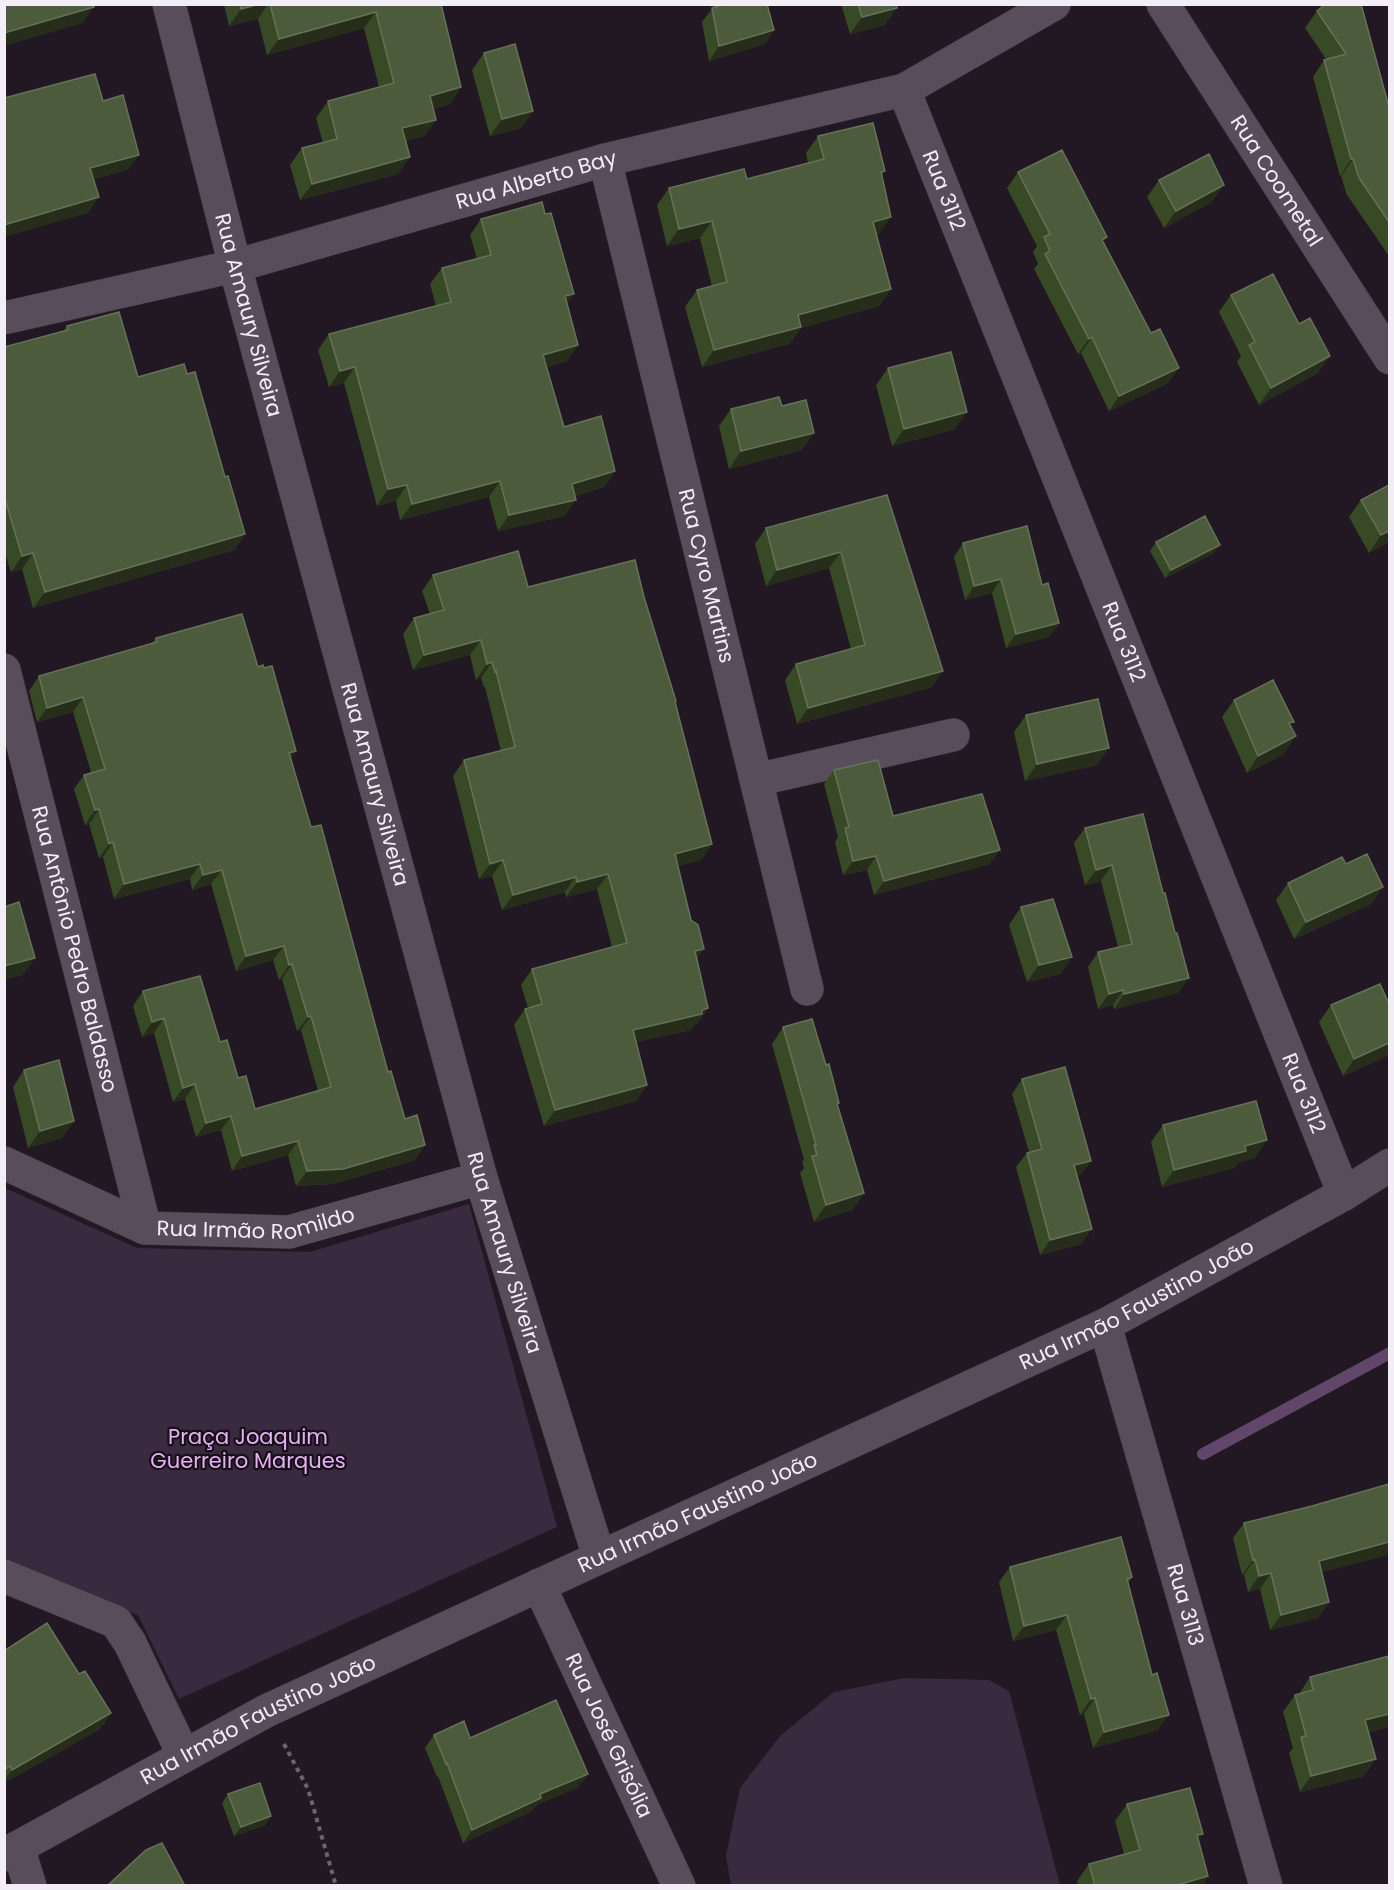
<svg xmlns="http://www.w3.org/2000/svg" width="1394" height="1890" viewBox="0 0 1394 1890" font-family="Poppins,sans-serif">
  <style>
    .green { fill: #3a2a3f }
    .lines { fill: none; stroke-linecap: round; stroke-linejoin: round }
    .stream { stroke: #62466a; stroke-width: 12 }
    .minor-casing { stroke: #39333b; stroke-width: 34 }
    .path { stroke: #6b636e; stroke-width: 4; stroke-dasharray: 4.5 4.5; stroke-linecap: butt }
    .minor { stroke: #584e5b; stroke-width: 33 }
    .wall { fill: #384925 }
    .shaded-wall { fill: #262e1b }
    .building { fill: #4c5b3b; stroke: #667258; stroke-width: 1.5 }
    .labels { text-anchor: middle; stroke-width: 4.5; stroke-linejoin: round; paint-order: stroke }
    .street-label { font-size: 21px; fill: #f3edf5; stroke: #180f1a }
    .park-label { font-size: 21px; fill: #e2b3f0; stroke: #180f1a }
  </style>
  <rect width="100%" height="100%" fill="#211824"/>
  <path class="green" d="M5,1188l132,60 173,4 159,-48 88,323 -378,172 -41,-84 -133,-57z
    M904,1678l85,2 20,11 51,194h-329l-5,-29 14,-68 41,-53 53,-43z"/>
  <g class="lines">
    <path class="stream" d="M1203,1454l187,-101"/>
    <defs>
      <g id="minor">
        <path id="s1" d="M169,4l66,262 246,912 118,379"/>
        <path id="s2" d="M1163,4l227,354"/>
        <path id="s3" d="M904,90l440,1104"/>
        <path id="s4" d="M605,160l202,829"/>
        <path id="s5" d="M4,318l231,-52 370,-106 299,-70 150,-86"/>
        <path id="s6" d="M4,670l141,558"/>
        <path d="M756,780l197,-45"/>
        <path id="s7" d="M4,1163l141,65 144,4 192,-54"/>
        <path id="s8" d="M1105,1325l161,561"/>
        <path d="M4,1576l112,46 14,21 54,113"/>
        <path id="s9" d="M539,1585l140,301"/>
        <path d="M18,1847l12,39"/>
        <path id="s10" d="M4,1855l262,-144 839,-386 239,-131 46,-29"/>
      </g>
    </defs>
    <use href="#minor" class="minor-casing"/>
    <path class="path" d="M284,1744l24,45 28,97"/>
    <use href="#minor" class="minor"/>
  </g>
  <path class="wall" d="M224,4h217l20,83 -11,17 -17,5 3,11 -12,16 -19,5 -7,33 -98,26 -10,-35 12,-17 21,-5 -7,-25 12,-17 51,-14 -15,-59 -97,27 -9,-36 -29,7z
    M712,4h55l7,26 -9,14 -56,17 -7,-39 11,-14z
    M841,4h55l-11,21 -35,9z
    M1317,11l72,96v149l-42,-61 -6,-19h-1l-27,-99 11,-17 2,-1 -21,-31z
    M484,53l49,58 -12,17 -31,8 -18,-66z
    M818,136l67,35 -4,5 -2,58 -3,1 15,54 -12,17 -78,22 -12,16 -87,23 -17,-60 12,-17 15,-4 -12,-48 -33,8 -10,-41 12,-17 78,-9 61,-16 -2,-10z
    M1018,172l86,70 47,91 28,35 -11,15 -59,28 -28,-58 -3,1 -44,-85 4,-5 -5,-12 4,-6 -30,-58z
    M1159,180l53,22 -48,26 -17,-31z
    M481,219l86,85 11,41 -11,16 -20,6 17,60 51,44 -11,16 -29,9 -10,20 -67,15 -9,-34 -89,23 -4,-19 -19,5 -33,-123 -15,4 -11,-37 11,-16 107,-28 -6,-22 12,-16 35,-9 -7,-24z
    M1231,295l87,78 -59,32 -22,-43 4,-6 -22,-44z
    M67,326l71,51 49,-3 58,160 -11,16 -201,58 -11,-39 -11,3 -7,-22v-203l59,-16z
    M888,368l67,61 -63,17 -16,-61z
    M782,406l20,44 -73,19 -10,-43 12,-17z
    M887,495l45,192 -135,37 -12,-44 11,-16 55,-15 -22,-81 -63,18 -11,-42 11,-16z
    M1361,500l28,42 -20,11 -20,-36z
    M1156,542l58,11 -49,25 -15,-27z
    M963,543l96,80 -10,14 -43,11 -14,-55 -27,7 -11,-43z
    M433,575l95,12 116,10 32,104 -1,2 37,141 -11,16 -23,6 19,93 11,49 -11,16h-2l-4,6 -55,12 11,43 -11,16 -92,25 -30,-101 11,-16 3,-1 -7,-23 11,-16 80,-22 -15,-58 -31,8 -1,-5 -63,18 -10,-34 -13,3 -26,-103 11,-16 37,-9 -16,-64h-1l-3,-9 -5,2 -6,-25 -57,15 -10,-36 11,-16 16,-4 -8,-23z
    M156,638l102,29 33,92 20,68 77,245 17,47 20,26 -10,15 -82,24 -37,2 -8,-31 -56,16 -11,-41 -25,7 -11,-38 -12,3 -19,-69 -12,4 -9,-31 10,-15 77,51 35,67 63,-18 -17,-61 -4,1 -15,-52 -3,1 -6,-20 -37,11 -25,-87 -19,6 -2,-11 -76,20 -11,-42 -4,1 -10,-34 -4,1 -11,-36 10,-14 7,-3 -18,-60 -36,10 -8,-31 10,-15 113,-33z
    M1234,700l57,26 -7,28 -37,19 -25,-56z
    M1026,715l71,50 -72,16 -11,-49z
    M834,770l59,46 97,48 -116,31 -7,-25 -24,5 -8,-33 3,-5 -14,-53z
    M1143,814l35,179 -64,16 -1,-4 -15,4 -10,-42 10,-15 20,-5 -17,-66 -16,4 -11,-42 11,-15z
    M1346,864l37,23 -12,17 -77,35 -18,-39 12,-17z
    M1021,907l51,50 -12,17 -33,8 -18,-57z
    M1389,1004v51l-46,21 -24,-54 12,-17z
    M783,1027l55,78 26,88 -12,17 -38,12 -14,-49 4,-5 -2,-6 2,-2 -32,-116z
    M24,1070l50,51 -12,17 -34,10 -15,-61z
    M1022,1079l69,82 -11,14 -3,1 4,68 -41,11 -24,-88 11,-14 2,-1 -17,-58z
    M1163,1125l92,33 -16,4 -5,6 -72,19 -11,-45z
    M1244,1523l78,50 7,29 -11,16 -48,12 -10,-41 -12,3 -4,-17h-2l-9,-37z
    M1010,1567l122,10 -4,6 24,92 6,55 -65,18 -9,-34 -4,1 -24,-85 -43,11 -14,-59z
    M4,1651l75,23 32,39 -11,16 -96,54z
    M1310,1677l59,56 -5,43 -64,16 -11,-39 4,-5 -10,-36 12,-17 4,-1z
    M434,1735l36,3 109,49 -43,18 -4,6 -69,32 -25,-67 -1,1 -12,-29z
    M228,1794l43,22 -6,9 -31,11 -12,-33z
    M1127,1804l71,36 10,36 -6,10h-123l-2,-5 12,-17 35,-10 -9,-33z"/>
  <path class="shaded-wall" d="M260,4h8l-10,15 -29,7 12,-17z
    M94,7l-11,16 -79,23v-13z
    M897,8l-12,17 -35,9 12,-17z
    M376,12l-12,16 -97,27 12,-16z
    M774,30l-9,14 -56,17 10,-15z
    M461,87l-11,17 -32,9 12,-17z
    M533,111l-12,17 -31,8 12,-17z
    M436,120l-12,16 -34,9 12,-17z
    M139,155l-11,15 -49,14 11,-16z
    M410,157l-12,17 -98,26 12,-16z
    M1351,159h2l-12,17h-1z
    M1224,185l-12,17 -48,26 12,-17z
    M99,197l-11,16 -84,24v-12z
    M891,217l-12,17 -18,5 12,-17z
    M712,221l-12,17 -33,8 12,-17z
    M891,289l-12,17 -78,22 -12,16 -87,23 12,-17 84,-35z
    M574,294l-12,16 3,-14z
    M1092,337l-11,16 -3,1 11,-15z
    M578,345l-11,16 -35,10 11,-16z
    M1330,356l-12,17 -59,32 12,-17z
    M355,367l-11,16 -15,4 11,-16z
    M1179,368l-11,15 -59,28 10,-15z
    M967,412l-12,17 -63,17 12,-17z
    M814,433l-12,17 -73,19 12,-18z
    M615,471l-11,16 -44,13 12,-16z
    M500,481l-11,16 -89,23 12,-16z
    M407,485l-11,16 -19,5 11,-17z
    M576,500l-11,16 -67,15 11,-16z
    M1389,531v11l-20,11 12,-18z
    M245,534l-11,16 -201,58 12,-16z
    M1220,545l-6,8 -49,25 6,-8z
    M841,552l-12,16 -63,18 11,-16z
    M33,553l-11,16 -11,3 11,-16z
    M1001,579l-9,14 -27,7 9,-14z
    M1059,623l-10,14 -43,11 10,-14z
    M481,640l-11,15 -57,15 11,-15z
    M492,662l-11,16 -5,2 11,-16z
    M943,671l-11,16 -135,37 11,-16z
    M83,697l-10,15 -36,10 10,-14z
    M1296,736l-12,18 -37,19 11,-17z
    M1109,748l-12,17 -72,16 12,-17z
    M296,751l-10,15 3,-13z
    M99,809l-10,15 -4,1 10,-15z
    M113,842l-10,15 -4,1 10,-14z
    M712,844l-11,16 -37,10 11,-16z
    M1000,850l-10,14 -116,31 10,-14z
    M876,856l-9,14 -24,5 10,-14z
    M503,860l-11,16 -13,3 11,-15z
    M200,864l-10,15 -76,20 10,-15z
    M1112,865l-11,16 -16,4 11,-15z
    M222,870l-11,14 -19,6 11,-15z
    M608,874l-11,15 -31,8 11,-15z
    M576,877l-11,15 -63,18 11,-15z
    M1383,887l-12,17 -77,35 12,-17z
    M284,946l-11,14 -37,11 10,-15z
    M704,949l-11,16 2,-14z
    M1072,957l-12,17 -33,8 12,-17z
    M35,958l-12,17 -19,5v-14z
    M292,964l-10,15 -3,1 10,-15z
    M1189,978l-11,15 -64,16 10,-15z
    M1123,990l-10,15 -15,4 11,-15z
    M708,1008l-11,16h-2l-4,6 -69,15 11,-15z
    M311,1016l-10,14 -4,1 11,-14z
    M164,1018l-10,15 -12,4 10,-15z
    M1389,1043v12l-46,21 11,-17z
    M195,1084l-10,15 -12,3 10,-14z
    M647,1085l-11,16 -92,25 11,-16z
    M231,1116l-10,14 -25,7 10,-14z
    M74,1121l-12,17 -34,10 12,-17z
    M1267,1140l-12,18 -16,4 -5,6 -72,19 12,-17 71,-24z
    M298,1141l-10,14 -56,16 10,-15z
    M425,1145l-10,15 -82,24 -37,2 11,-15z
    M1091,1161l-11,14 -16,5 10,-15z
    M864,1193l-12,17 -38,12 12,-17z
    M1092,1229l-11,15 -41,11 10,-15z
    M1389,1542v13l-81,21 11,-15z
    M1255,1559l-11,16h-2l11,-15z
    M1271,1573l-11,16 -12,3 11,-16z
    M1329,1602l-11,16 -48,12 11,-15z
    M1067,1615l-11,15 -43,11 11,-15z
    M1095,1698l-11,16 -4,1 11,-16z
    M111,1713l-11,16 -96,54v-3l8,-10z
    M1389,1714v13l-35,10 11,-17z
    M1169,1715l-11,15 -65,18 11,-16z
    M1376,1759l-12,17 -64,16 11,-16z
    M588,1774l-9,13 -43,18 -4,6 -69,32 9,-13 68,-36z
    M271,1816l-6,9 -31,11 7,-9z
    M1203,1834l-12,17 6,-16z
    M1208,1876l-6,10h-28z"/>
  <path class="building" d="M4,4h89l1,3 -90,26z
    M240,4h20l-19,5z
    M270,4h171l20,83 -31,9 6,24 -34,8 8,29 -98,27 -10,-36 35,-9 -9,-38 66,-18 -18,-71 -97,27z
    M725,4h42l7,26 -55,16 -7,-38z
    M858,4h38l1,4 -35,9z
    M1326,4h35l28,103v115l-30,-44 -6,-19h-2l-27,-99 22,-6 -29,-43z
    M515,44l18,67 -31,8 -18,-66z
    M95,74l8,27 20,-6 16,60 -49,13 9,29 -95,28v-127z
    M873,123l12,48 -4,1 10,45 -18,5 18,67 -93,26 3,12 -87,23 -17,-60 30,-8 -15,-61 -33,8 -10,-41 75,-19 3,10 77,-20 -6,-23z
    M1062,150l45,87 -5,3 49,93 9,-4 19,39 -60,28 -27,-59 -3,2 -44,-85 5,-3 -6,-14 6,-3 -32,-62z
    M1209,154l15,31 -48,26 -17,-31z
    M542,202l3,12 6,-1 23,81 -9,2 13,49 -35,10 21,72 37,-11 14,55 -43,13 4,16 -67,15 -9,-34 -88,23 -5,-19 -19,4 -33,-122 -15,4 -11,-37 122,-32 -9,-34 49,-13 -10,-36z
    M1273,274l26,50 11,-6 20,38 -59,32 -22,-43 6,-3 -24,-47z
    M119,312l19,65 46,-13 3,10 8,-2 30,105 3,-1 17,58 -200,58 -12,-39 -11,3 -18,-60v-149l64,-17 -1,-4z
    M951,352l16,60 -63,17 -16,-61z
    M779,397l3,9 24,-6 8,33 -73,18 -10,-42z
    M1389,485v46l-8,4 -20,-35z
    M887,495l56,176 -135,37 -12,-44 69,-19 -24,-93 -64,18 -11,-42z
    M1205,516l15,29 -49,25 -15,-28z
    M1027,526l15,59 6,-2 11,40 -43,11 -15,-55 -27,7 -11,-43z
    M518,551l10,36 107,-27 9,37 32,104 -1,1 37,142 -37,10 16,66 7,5 6,24 -9,2 13,57 -6,2v4l-69,16 14,55 -92,25 -30,-101 17,-5 -10,-35 95,-26 -19,-69 -31,8 -1,-5 -63,18 -10,-35 -13,4 -26,-104 51,-13 -19,-76 -1,1 -3,-10 -5,2 -6,-24 -57,15 -10,-37 30,-8 -11,-35z
    M242,614l16,53 5,-2 1,3 8,-2 24,85 -7,2 22,74 10,-2 67,247 3,-1 14,48 12,-4 8,30 -82,24 -36,2 -9,-30 -56,15 -11,-40 -25,7 -11,-39 -12,4 -19,-70 -12,4 -9,-31 57,-15 20,66 7,-2 11,38 8,-2 9,33 76,-22 -20,-71 -3,1 -16,-53 -3,1 -5,-19 -38,10 -24,-86 -19,5 -3,-11 -76,20 -11,-42 -4,2 -10,-35 -4,1 -11,-35 21,-6 -22,-72 -36,11 -8,-32 118,-34 -1,-4z
    M1273,680l21,42 -5,1 7,13 -38,20 -24,-56z
    M1098,699l11,49 -72,16 -11,-49z
    M878,760l15,56 89,-22 18,56 -116,31 -8,-25 -23,5 -8,-33 4,-1 -15,-57z
    M1143,814l20,79h2l10,40h2l12,45 -65,16 -1,-4 -14,4 -11,-42 34,-8 -20,-79 -16,5 -11,-42z
    M1367,854l16,33 -77,35 -18,-39 54,-26 4,7z
    M1053,899l19,58 -33,8 -18,-58z
    M19,902l16,56 -31,8v-59z
    M1380,984l9,20v39l-35,16 -23,-54z
    M812,1019l14,46 3,-1 10,39 -2,1 27,89 -38,12 -14,-49 5,-1 -3,-10h2l-33,-118z
    M59,1060l15,61 -34,10 -16,-61z
    M1065,1067l26,94 -17,4 18,64 -42,11 -23,-87 15,-4 -20,-70z
    M1256,1101l11,39 -22,6 1,5 -72,19 -11,-45z
    M1389,1484v58l-70,19 10,41 -48,13 -10,-42 -12,3 -4,-17 -2,1 -9,-37 68,-17z
    M1121,1537l11,40 -5,2 25,96 5,-2 12,42 -65,17 -9,-34 -4,1 -24,-84 -43,11 -14,-59z
    M47,1623l32,51 6,-3 26,42 -99,57 -2,-4 -6,4v-119z
    M1389,1656v58l-24,6 11,39 -65,17 -10,-39 5,-1 -11,-41 18,-5 -3,-13z
    M556,1700l32,74 -48,20 1,4 -69,32 -25,-67 -1,1 -12,-29 30,-14 6,17z
    M260,1783l11,33 -30,11 -13,-33z
    M1190,1788l13,46 -6,1 11,41 -34,10h-79l-6,-22 51,-14 -13,-46z
    M162,1843l23,43h-78l39,-36z"/>
  <g class="labels">
    <g class="street-label">
      <text dy="7" stroke="none"><textPath href="#s5" startOffset="550">Rua Alberto Bay</textPath></text>
      <text dy="7" stroke="none"><textPath href="#s2" startOffset="210">Rua Coometal</textPath></text>
      <text dy="7" stroke="none"><textPath href="#s3" startOffset="108">Rua 3112</textPath></text>
      <text dy="7" stroke="none"><textPath href="#s1" startOffset="321">Rua Amaury Silveira</textPath></text>
      <text dy="7" stroke="none"><textPath href="#s4" startOffset="428">Rua Cyro Martins</textPath></text>
      <text dy="7" stroke="none"><textPath href="#s3" startOffset="594">Rua 3112</textPath></text>
      <text dy="7" stroke="none"><textPath href="#s1" startOffset="807">Rua Amaury Silveira</textPath></text>
      <text dy="7" stroke="none"><textPath href="#s6" startOffset="288">Rua Antônio Pedro Baldasso</textPath></text>
      <text dy="7" stroke="none"><textPath href="#s3" startOffset="1080">Rua 3112</textPath></text>
      <text dy="7" stroke="none"><textPath href="#s7" startOffset="267">Rua Irmão Romildo</textPath></text>
      <text dy="7" stroke="none"><textPath href="#s1" startOffset="1293">Rua Amaury Silveira</textPath></text>
      <text dy="7" stroke="none"><textPath href="#s10" startOffset="1260">Rua Irmão Faustino João</textPath></text>
      <text dy="7" stroke="none"><textPath href="#s10" startOffset="774">Rua Irmão Faustino João</textPath></text>
      <text dy="7" stroke="none"><textPath href="#s8" startOffset="291">Rua 3113</textPath></text>
      <text dy="7" stroke="none"><textPath href="#s10" startOffset="288">Rua Irmão Faustino João</textPath></text>
      <text dy="7" stroke="none"><textPath href="#s9" startOffset="166">Rua José Grisólia</textPath></text>
    </g>
    <g class="park-label">
      <text x="248" y="1444">Praça Joaquim<tspan x="248" dy="24">Guerreiro Marques</tspan></text>
    </g>
  </g>
  <rect width="1394" height="1890" fill="none" stroke="#f3edf5" stroke-width="12"/>
</svg>
